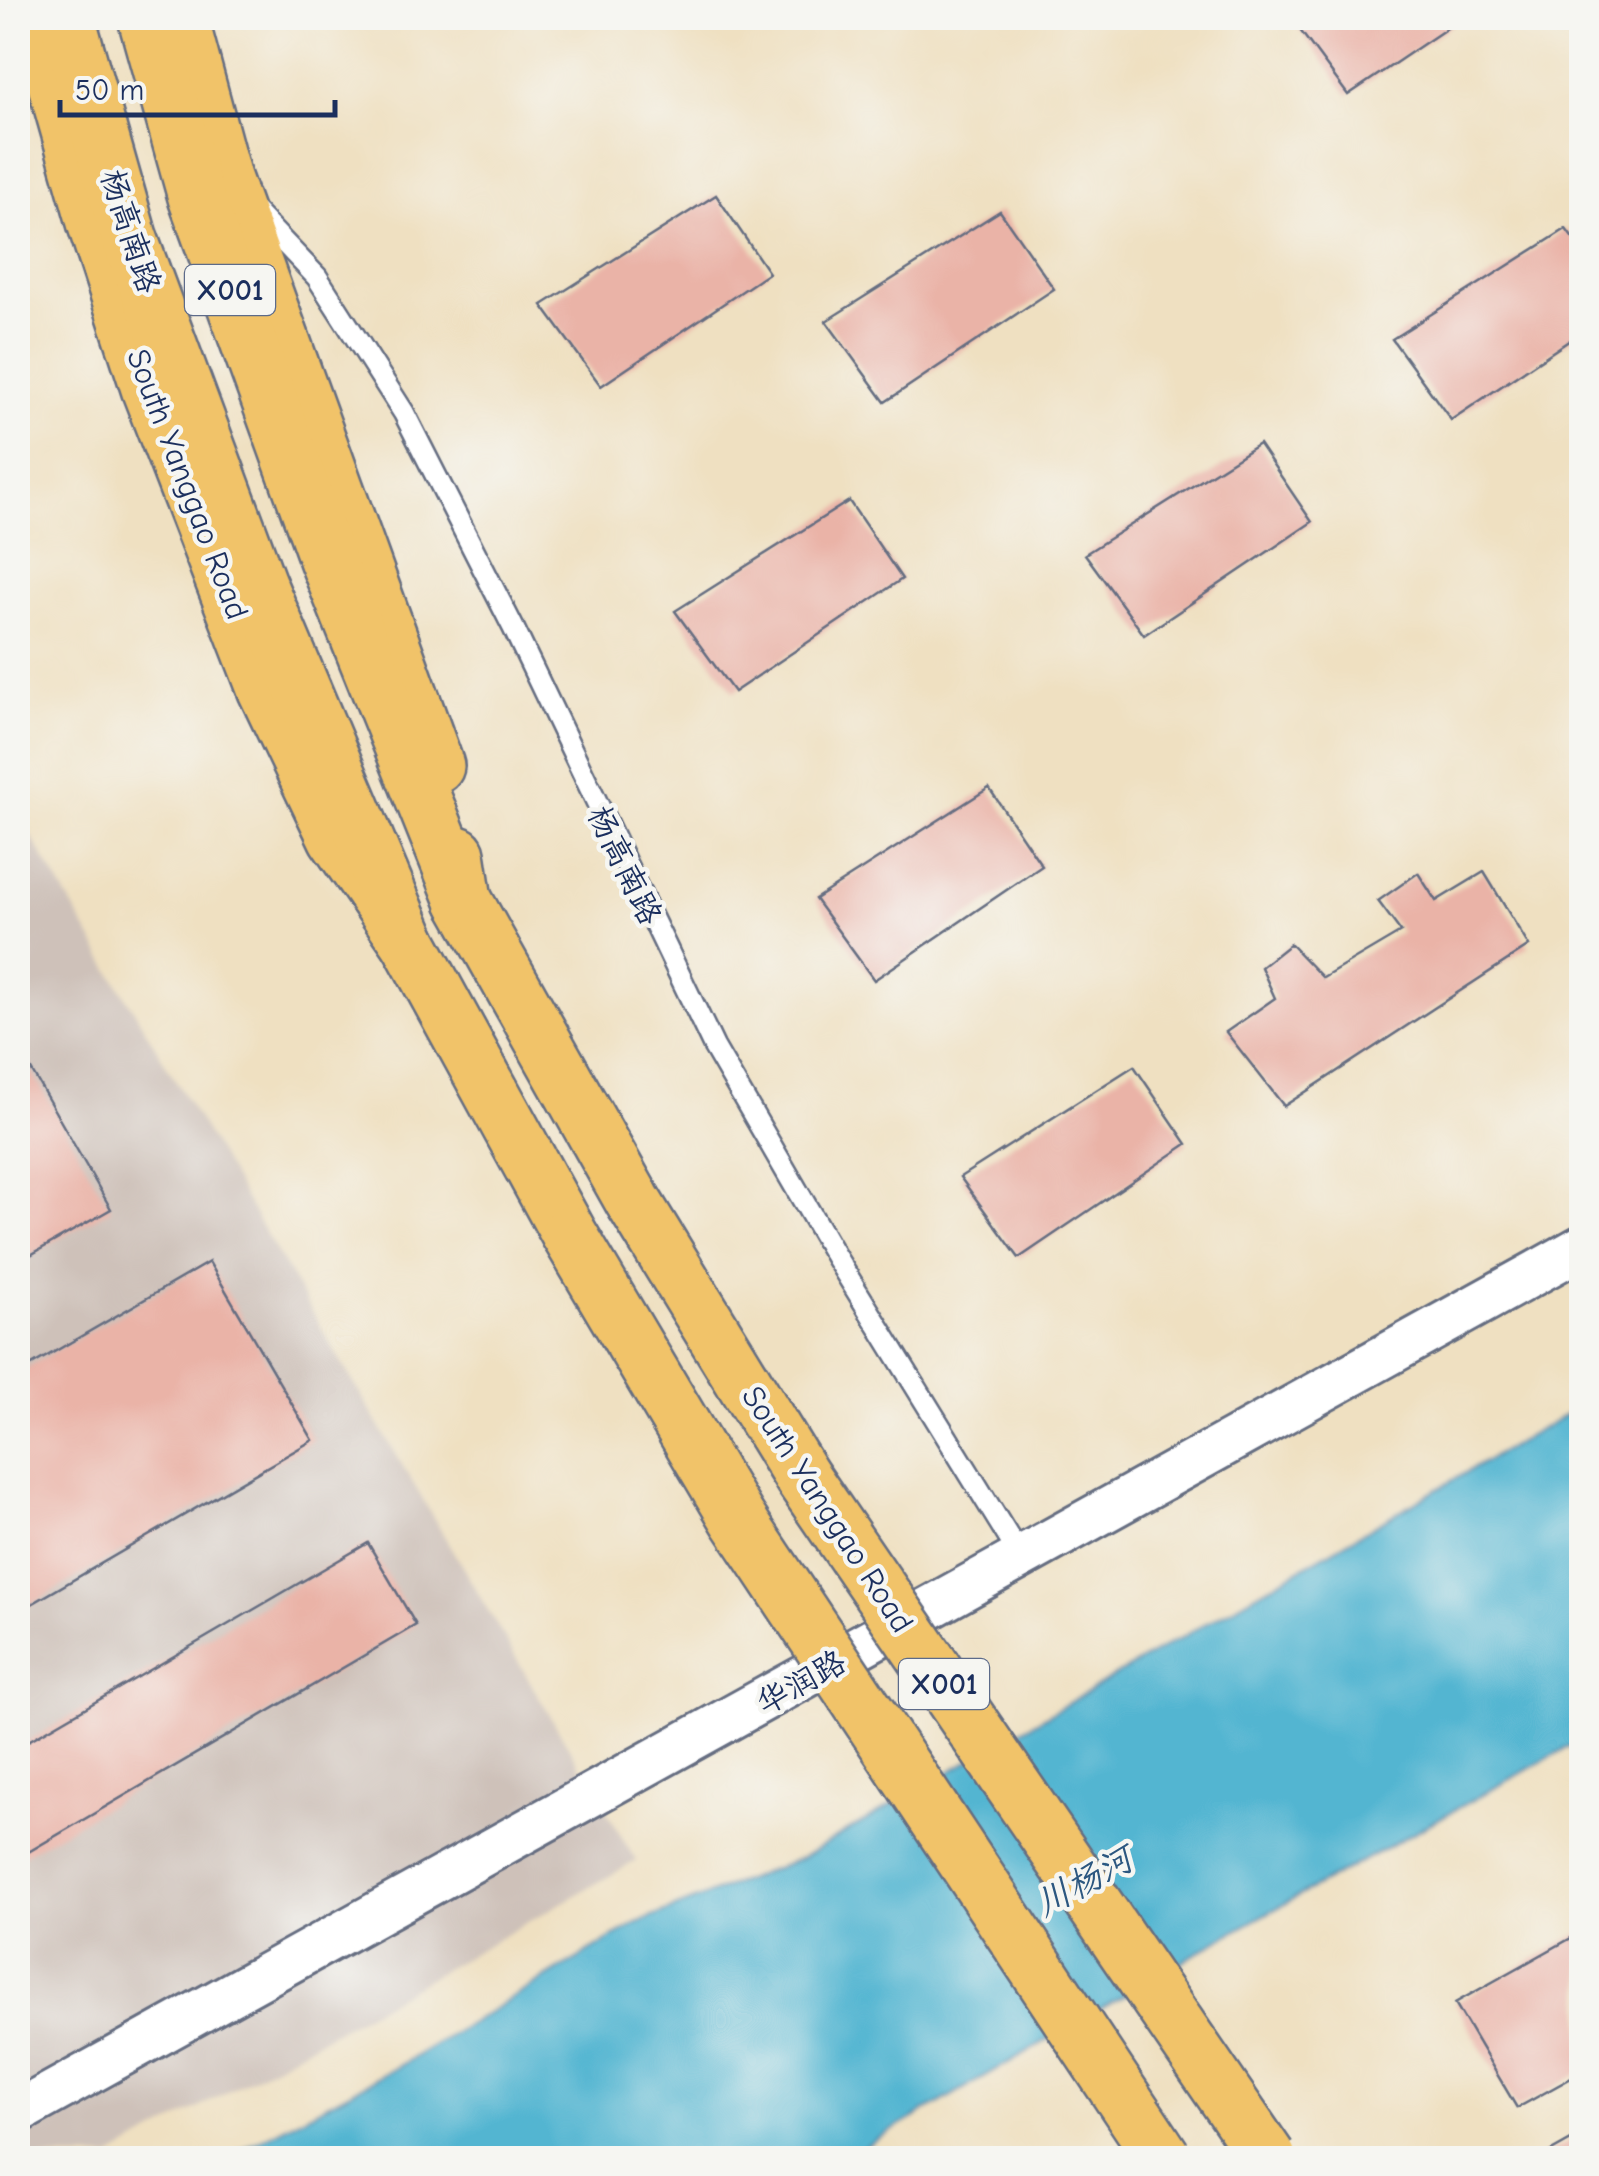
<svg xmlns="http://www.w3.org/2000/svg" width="1599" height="2176" viewBox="0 0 1599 2176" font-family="'Comic Neue','LXGW WenKai TC',sans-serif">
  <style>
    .industrial { fill: #cec1b9 }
    .water { fill: #53b5d1; stroke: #377298; stroke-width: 2.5 }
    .building { fill: #eab3a7 }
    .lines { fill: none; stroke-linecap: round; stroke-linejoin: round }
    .service-casing { stroke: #656d81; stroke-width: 25 }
    .minor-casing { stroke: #656d81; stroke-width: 48 }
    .primary-casing { stroke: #656d81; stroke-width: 60 }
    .trunk-casing { stroke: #656d81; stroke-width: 60 }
    .service { stroke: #fff; stroke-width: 20 }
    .minor { stroke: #fff; stroke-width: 42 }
    .primary { stroke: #f1c369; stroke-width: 55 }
    .trunk { stroke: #f1c369; stroke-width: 55 }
    .primary-bridge-casing { stroke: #656d81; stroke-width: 60; stroke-linecap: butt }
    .primary-bridge { stroke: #f1c369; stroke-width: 55 }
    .labels { text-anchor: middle; stroke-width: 9; stroke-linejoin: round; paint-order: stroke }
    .shield { fill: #f6f6f2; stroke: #5d6b8a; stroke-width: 2.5 }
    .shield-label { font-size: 30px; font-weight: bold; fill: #1b2f5e }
    .street-label { font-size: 32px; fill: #1b2f5e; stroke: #f6f6f2 }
    .water-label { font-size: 35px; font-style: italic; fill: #2c5780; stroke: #f6f6f2 }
  </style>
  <rect width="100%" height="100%" fill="#f6f6f2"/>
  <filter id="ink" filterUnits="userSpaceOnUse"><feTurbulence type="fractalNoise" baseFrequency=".01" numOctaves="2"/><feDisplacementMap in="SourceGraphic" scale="20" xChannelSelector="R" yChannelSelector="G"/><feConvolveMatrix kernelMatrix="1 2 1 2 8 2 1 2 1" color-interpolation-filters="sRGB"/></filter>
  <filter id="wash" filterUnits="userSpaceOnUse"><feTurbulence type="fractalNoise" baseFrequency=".0048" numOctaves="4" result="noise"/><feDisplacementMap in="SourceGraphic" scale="40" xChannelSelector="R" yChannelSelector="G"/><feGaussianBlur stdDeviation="2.25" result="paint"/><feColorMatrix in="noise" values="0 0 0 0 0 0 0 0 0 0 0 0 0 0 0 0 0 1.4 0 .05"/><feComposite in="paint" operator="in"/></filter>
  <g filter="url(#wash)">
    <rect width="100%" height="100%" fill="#efe0c1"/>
    <path class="industrial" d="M18,814l618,1047 -526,297h-92z"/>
    <path class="water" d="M1581,1406v334l-362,200 -374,218h-619l173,-92 238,-143 164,-65z"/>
    <g id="blocks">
      <path class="building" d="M1291,18h171l-114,77z
        M716,195l53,78 -168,113 -59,-81z
        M1000,211l54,78 -169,113 -59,-81z
        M1566,229l16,22v81l-131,88 -59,-81z
        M1259,444l53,78 -168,113 -59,-81z
        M849,501l53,78 -168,113 -59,-81z
        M989,788l53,78 -168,114 -59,-81z
        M1484,872l45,74 -245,160 -58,-74 49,-34 -14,-31 29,-23 33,34 78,-46 -23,-31 40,-28 18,28z
        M18,1047l93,162 -93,53z
        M1134,1066l53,78 -168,114 -59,-81z
        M209,1262l104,178 -295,172v-239z
        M368,1543l48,82 -398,233v-111z
        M1582,1932v140l-65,36 -62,-105z
        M1582,2134v24h-43z"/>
    </g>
  </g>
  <g filter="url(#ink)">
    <use href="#blocks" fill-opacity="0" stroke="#656d81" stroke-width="2.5"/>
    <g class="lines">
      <defs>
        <path id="service" d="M252,209l65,68 87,136 109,214 201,420 123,212 185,300"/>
        <path id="minor" d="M18,2112l1564,-865"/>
        <path id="primary" d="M37,18l58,204 54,166 116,300 71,149 73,105 160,292
          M180,18l43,160 213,588
          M457,854l7,46 169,301"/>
        <path id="trunk" d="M67,18l62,219 129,347 151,358
          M146,18l50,179 131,362 137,341"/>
      </defs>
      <use href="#service" class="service-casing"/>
      <use href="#minor" class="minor-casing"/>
      <use href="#primary" class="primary-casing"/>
      <use href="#trunk" class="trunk-casing"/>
      <use href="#service" class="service"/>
      <use href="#minor" class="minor"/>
      <use href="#primary" class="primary"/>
      <use href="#trunk" class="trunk"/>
      <defs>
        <path id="primary-bridge" d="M633,1201l169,276 466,681
          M569,1234l169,285 425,639"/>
      </defs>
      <use href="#primary-bridge" class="primary-bridge-casing"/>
      <use href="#primary-bridge" class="primary-bridge"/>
    </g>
  </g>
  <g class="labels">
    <g class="shield">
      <rect x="185" y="265" width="90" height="50" rx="8"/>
      <rect x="899" y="1659" width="90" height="50" rx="8"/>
    </g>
    <g class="shield-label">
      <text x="230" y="300">X001</text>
      <text x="944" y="1694">X001</text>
    </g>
    <g class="street-label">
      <text transform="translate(131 231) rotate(72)" y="11">杨高南路</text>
      <text transform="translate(188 484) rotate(69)" y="11">South Yanggao Road</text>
      <text transform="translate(625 865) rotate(64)" y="11">杨高南路</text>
      <text transform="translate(828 1509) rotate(57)" y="11">South Yanggao Road</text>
      <text transform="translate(801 1682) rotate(-29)" y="11">华润路</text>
    </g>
    <g class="water-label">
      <text transform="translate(1084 1881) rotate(-29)" y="12">川杨河</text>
    </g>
  </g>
  <rect width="1599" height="2176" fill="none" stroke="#f6f6f2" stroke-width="60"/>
  <path d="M60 100v15h275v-15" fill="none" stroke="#1b2f5e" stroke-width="5"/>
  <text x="75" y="100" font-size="30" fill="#1b2f5e" stroke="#f6f6f2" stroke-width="8" paint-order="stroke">50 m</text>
</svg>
